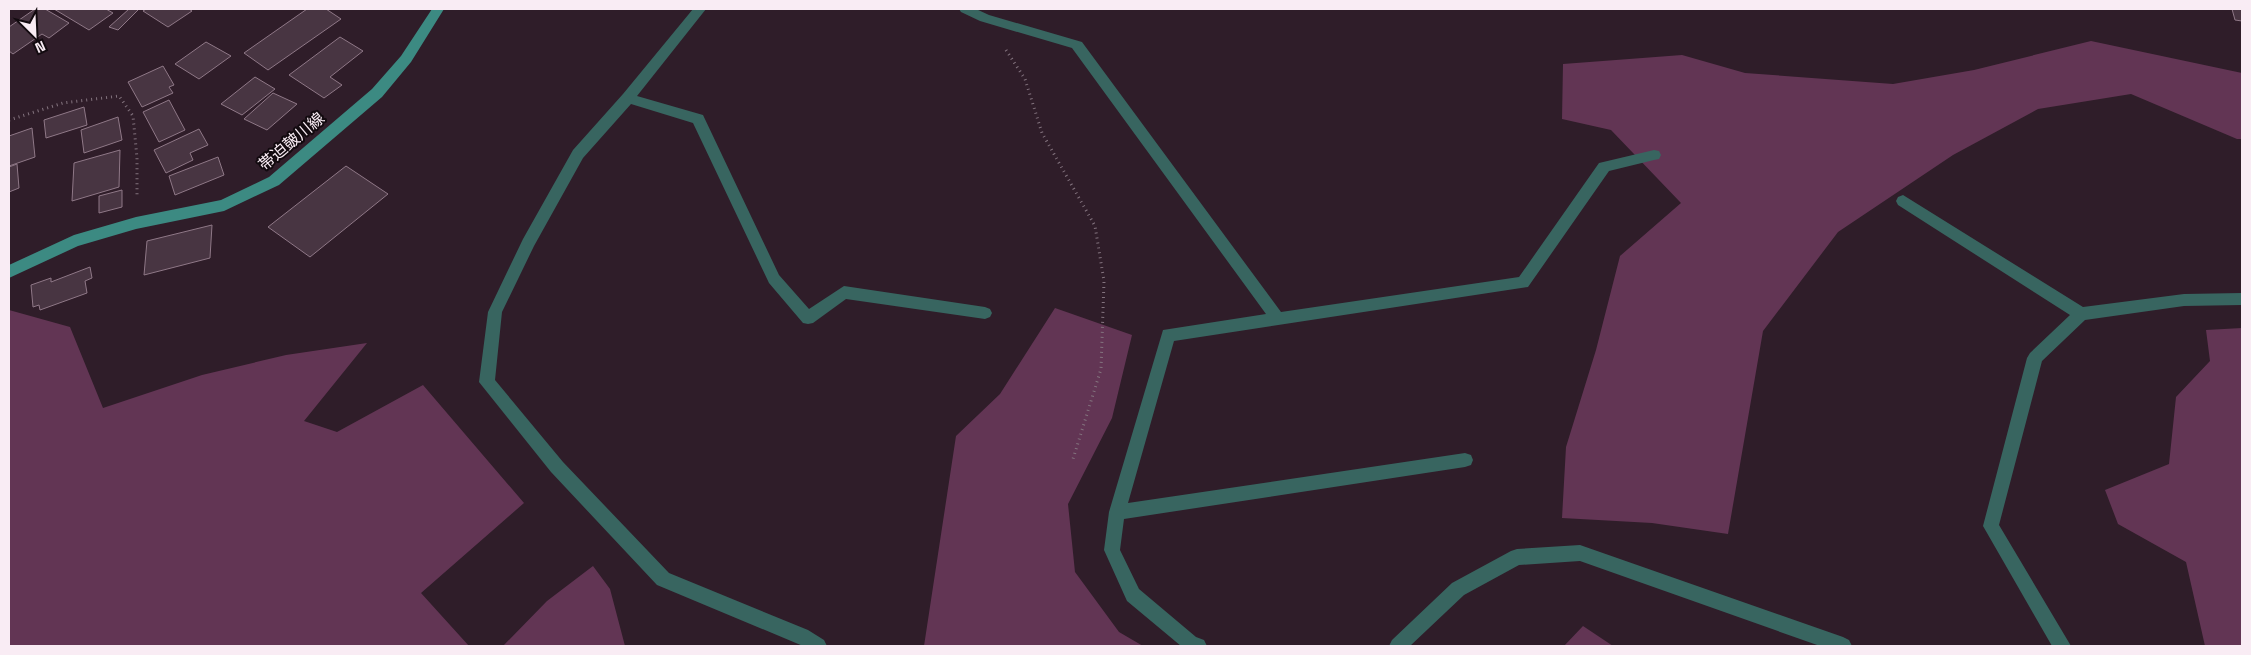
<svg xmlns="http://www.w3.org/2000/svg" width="2251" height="655" viewBox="0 0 2251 655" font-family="'Space Grotesk','Noto Sans JP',sans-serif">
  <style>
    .green { fill: #623554 }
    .building { fill: #483542; stroke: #8f7887 }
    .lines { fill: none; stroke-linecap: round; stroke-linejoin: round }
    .path { stroke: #83737e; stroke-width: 3; stroke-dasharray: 1 4; stroke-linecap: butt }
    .street { fill: #386560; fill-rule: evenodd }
    .secondary { fill: #3c8a82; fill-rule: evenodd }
    .labels { text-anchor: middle; stroke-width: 4; stroke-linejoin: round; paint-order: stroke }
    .street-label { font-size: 16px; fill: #f9ecf4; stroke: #120a0f }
  </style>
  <rect width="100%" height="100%" fill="#2f1d29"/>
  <path class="green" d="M2091,41l151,32v66h-5l-106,-45 -93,15 -85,46 -115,77 -75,99 -35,203 -76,-11 -90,-5 4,-71 30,-97 24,-94 61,-53 -70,-73 -49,-11 1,-55 119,-9 63,18 148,11 81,-14z
    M1055,308l77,27 -20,83 -44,86 7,68 44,60 24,14h-219l32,-210 44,-42z
    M9,310l61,17 33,81 99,-33 84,-20 81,-12 -63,78 33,11 86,-47 101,118 -103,90 48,53h-460z
    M2242,328v318h-37l-19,-84 -68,-38 -13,-34 64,-26 7,-67 34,-36 -4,-31z
    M593,566l17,23 15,57h-122l44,-45z
    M1583,626l30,20h-49z"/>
  <path class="building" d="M35,9h10l24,14 -20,15 -7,-4 -29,20 -4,-3v-24z
    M54,9h52l7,4 -24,17z
    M129,9h10l-21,21 -9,-3z
    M146,9h43l3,2 -24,16 -25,-16z
    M307,9h19l15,10 -73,51 -24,-17z
    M2232,9h10v12l-7,-1z
    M340,37l23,14 -33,26 12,8 -18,13 -35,-23z
    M206,42l25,14 -32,23 -24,-15z
    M163,66l11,19 -5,2 4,6 -31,14 -14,-25z
    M255,77l20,12 -33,26 -21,-11z
    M273,93l24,11 -30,26 -23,-11z
    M169,100l16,30 -26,12 -16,-30z
    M84,107l3,18 -41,13 -2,-18z
    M118,117l4,23 -38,13 -3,-23z
    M32,128l3,29 -26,9v-30z
    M199,129l9,16 -18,8 3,7 -27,13 -12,-23z
    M120,150l-1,37 -47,14 2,-38z
    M218,157l6,18 -49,20 -6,-19z
    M17,164l2,24 -10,4v-25z
    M346,166l42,28 -78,63 -42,-30z
    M122,190v17l-23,6v-17z
    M212,225l-2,33 -66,17 3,-34z
    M90,267l2,11 -7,3 2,12 -47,17 -1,-5 -6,2 -2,-22 20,-7v4z"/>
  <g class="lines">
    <path class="path" d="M1006,50l19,29 17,54 53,93 9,55 -3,88 -28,90
      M9,120l54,-17 56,-7 14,20 4,42v39"/>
    <path class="street" d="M693,9h13l-69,87 66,19 76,160 30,34 35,-23 141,21 5,2 2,4 -2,4 -5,2 -139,-20 -33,24 -5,1 -5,-1 -34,-40 -76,-160 -62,-19 -48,54 -49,88 -32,66 -7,68 68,82 106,111 139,57 16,10 3,6h-24l-146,-61 -106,-113 -72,-90 9,-70 35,-73 50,-89 50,-56z
      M959,9h17l13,6 93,27 199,270 238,-35 80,-114 55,-13 5,1 2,4 -2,4 -5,1 -45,11 -81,116 -354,54 -46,162 337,-50 6,2 2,5 -2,5 -6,2 -341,52 -4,31 19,39 57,48 8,3 3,6h-26l-54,-45 -23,-51 5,-38 54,-182 103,-16 -194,-266 -92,-27 -19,-9z
      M1903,195l180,112 101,-13 58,-1v12l-58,1 -99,14 -43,41 -43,164 72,121h-19l-69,-120 44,-168 3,-5 40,-38 -172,-110 -2,-4 2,-4z
      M1580,545l263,92 6,3 3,6h-32l-240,-85 -61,4 -55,30 -54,51h-21l3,-6 60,-57 59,-32 6,-2z"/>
    <path class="secondary" d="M432,9h12l-33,53 -29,35 -103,88 -55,26 -88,18 -58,17 -69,32v-13l65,-30 62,-18 85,-17 48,-23 103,-88 29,-33z"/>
  </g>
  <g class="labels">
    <g class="street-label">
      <text transform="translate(291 141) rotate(-40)" y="6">帯迫皷川線</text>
    </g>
  </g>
  <rect width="2251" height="655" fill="none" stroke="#f9ecf4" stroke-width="20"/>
  <g transform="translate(35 35) rotate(156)" stroke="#120a0f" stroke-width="4" paint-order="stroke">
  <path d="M0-4L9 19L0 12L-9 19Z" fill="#f9ecf4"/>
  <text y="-8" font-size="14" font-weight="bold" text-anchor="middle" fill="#f9ecf4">N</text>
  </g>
</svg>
